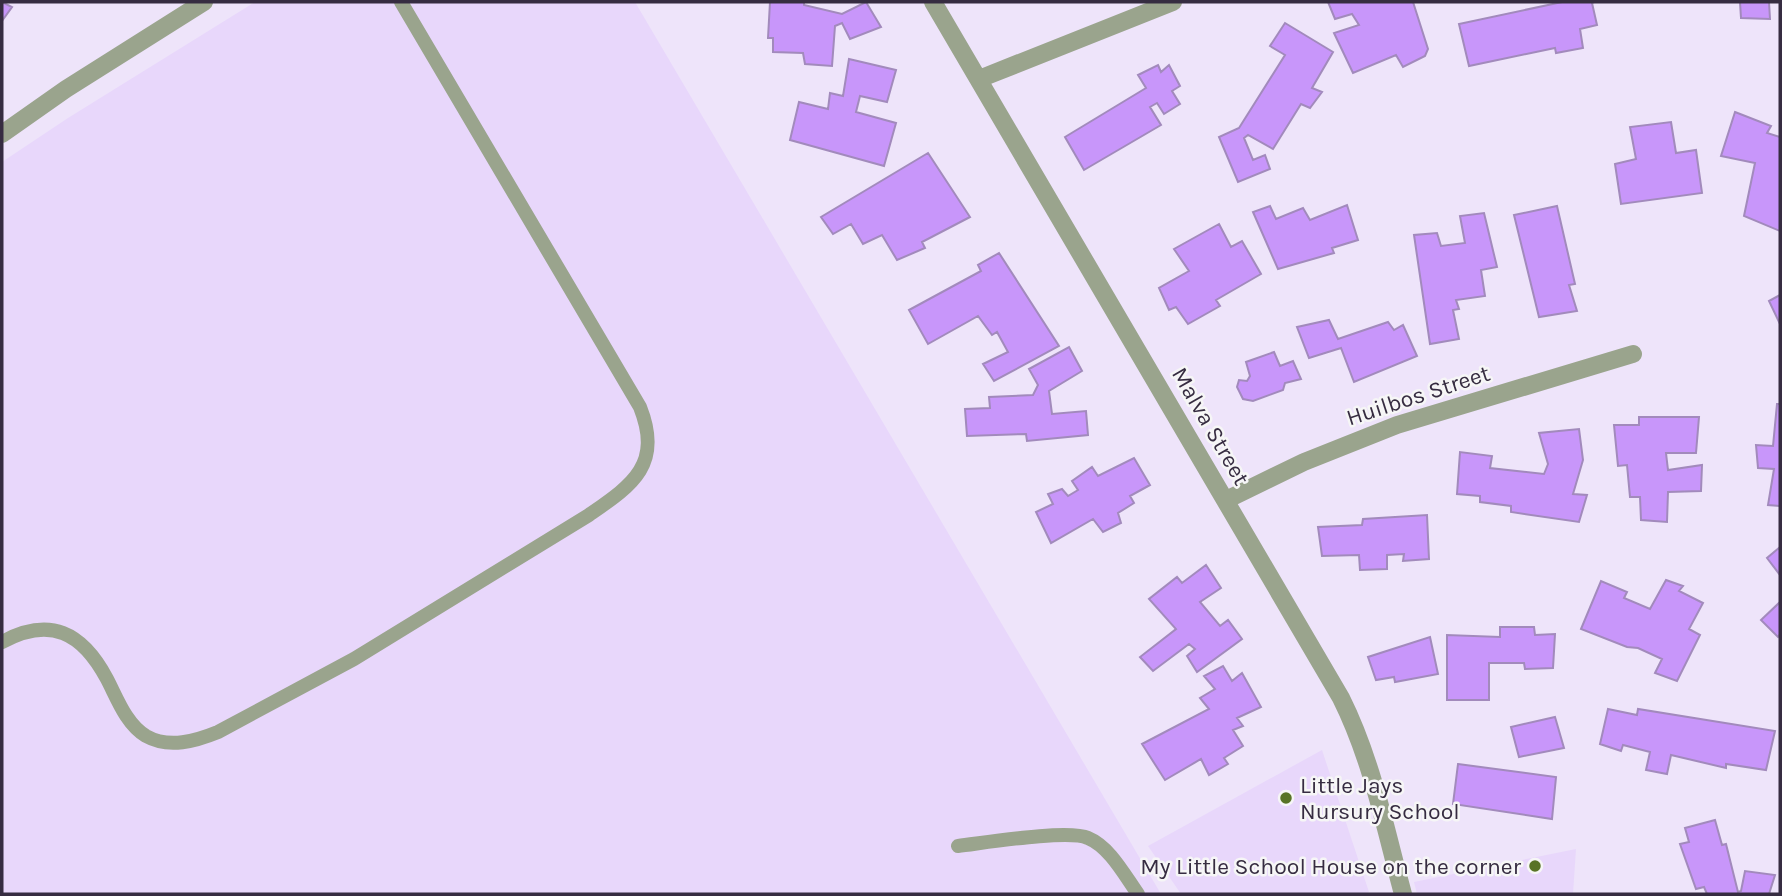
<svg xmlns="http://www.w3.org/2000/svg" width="1782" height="896" viewBox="0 0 1782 896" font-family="Karla,sans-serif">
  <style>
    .built { fill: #e8d7fb }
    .building { fill: #c896fa; stroke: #a28abc; stroke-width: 2 }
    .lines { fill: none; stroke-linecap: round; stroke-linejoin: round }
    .service { stroke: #9aa48d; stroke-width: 14 }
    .minor { stroke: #9aa48d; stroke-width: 18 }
    .poi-dot { fill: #587326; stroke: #f6f6f6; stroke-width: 2.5 }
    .labels { text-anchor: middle; stroke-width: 5; stroke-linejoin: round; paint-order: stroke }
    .street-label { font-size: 23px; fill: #362c41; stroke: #f6f6f6 }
    .poi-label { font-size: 23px; fill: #362c41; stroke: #f6f6f6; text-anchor: start }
  </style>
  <rect width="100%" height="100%" fill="#eee4fa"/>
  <path class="built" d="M255,2h380l526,892h-1159v-732l66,-44z
    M1322,750l47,142 -5,2h-183l-33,-48z
    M1576,849l-3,45h-156l-3,-12z"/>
  <path class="building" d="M2,2l10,5 -10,14z
    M770,2h34v3l38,9 24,-12 15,25 -31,12 -8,-16 -7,3 -3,40 -27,-2 -2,-11 -30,-1v-14h-5z
    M1328,2h85l15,47 -3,7 -22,11 -7,-12 -43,18 -19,-40 25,-8 -7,-11 -17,5z
    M1562,2h32l-2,1 5,22 -17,4 3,19 -27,5 -1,-5 -86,18 -10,-42z
    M1740,2h29l1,17 -29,-1z
    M1285,23l48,29 -21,36 10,4 -12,16 -9,-4 -28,45 -25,-14 -4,3 9,22 12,-5 5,14 -32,13 -19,-45 20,-9 46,-73 -15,-9z
    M849,59l47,11 -9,32 -27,-6 -4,16 40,11 -12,43 -94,-26 9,-38 29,7 2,-16 13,3z
    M1158,65l3,7 8,-7 11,21 -8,5 8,13 -16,10 -7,-11 -7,4 11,18 -77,45 -19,-33 81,-49 -8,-13z
    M1735,112l36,14 -4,7 13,4v94l-36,-15 11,-53 -34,-7z
    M1671,122l5,31 20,-3 6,43 -81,11 -6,-40 21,-5 -6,-32z
    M928,153l42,64 -48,25 3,6 -28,12 -15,-25 -19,9 -12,-20 -18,10 -12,-17z
    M1347,205l11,35 -26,8 2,5 -56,16 -25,-57 17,-6 6,13 27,-11 7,12z
    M1557,206l18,78 -6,1 8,26 -38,6 -25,-102z
    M1484,213l13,54 -16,3 4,26 -29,4 3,9 -6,1 6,29 -29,5 -16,-109 23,-2 4,13 24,-3 -5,-27z
    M1219,224l12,23 11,-6 19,33 -45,26 4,6 -32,18 -12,-17 -7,3 -10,-22 30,-17 -15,-22z
    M999,253l60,93 -65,35 -11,-17 25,-12 -11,-20 -5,3 -14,-19 -50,28 -19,-34 72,-39 -3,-6z
    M1780,295v29l-11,-23z
    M1329,320l9,19 50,-17 6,8 9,-5 14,31 -63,26 -13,-34 -32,10 -12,-31z
    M1069,347l13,24 -33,20 3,23 34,-3 2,24 -61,6 -1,-7 -59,2 -2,-27 25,-1 -1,-11 44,-2 5,-10 -9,-16z
    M1274,352l6,14 13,-5 8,18 -16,4 -2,7 -30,11 -10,-2 -6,-12 2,-7 8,1 3,-5 -4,-14z
    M1777,404h3v102l-12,-1 6,-36 -16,-1 -2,-23 17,1z
    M1639,417h60l-3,36h-30l2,17 34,-5 -1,26 -33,1 -1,30 -26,-2 -1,-23h-10l-3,-32 -9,1 -4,-41h25z
    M1579,429l4,31 -10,34 14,1 -8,27 -68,-10v-6l-31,-4v-6l-23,-2 3,-42 32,4 -2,12 54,6 4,-10 -9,-31z
    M1134,458l16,27 -20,11 4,7 -16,10 3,10 -18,9 -10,-13 -42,24 -15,-31 17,-8 -5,-10 14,-5 6,7 10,-6 -6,-9 20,-14 6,9z
    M1427,515l2,44 -26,2 1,-7 -17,1v14l-27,1 -1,-15 -37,1 -4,-29 44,-2 1,-6z
    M1780,547v28l-13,-17z
    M1206,565l15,23 -21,14 20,24 8,-6 14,19 -45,33 -10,-16 8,-7 -6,-5 -36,27 -13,-14 36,-28 -27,-30 28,-22 5,6z
    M1666,580l17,6 -4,5 24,12 -14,26 11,6 -23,46 -22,-8 7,-14 -24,-11 -11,-1 -46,-18 20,-48 26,11 -3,6 26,11z
    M1780,602v32l-2,3 -17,-17z
    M1500,627h34l1,8 20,-1 -2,34 -28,1 -1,-6h-35v37h-42v-65l53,2z
    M1430,637l8,37 -43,8 -1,-5 -18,3 -8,-23z
    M1223,666l9,15 10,-8 19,34 -24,11 6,8 -10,4 10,16 -19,12 4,6 -19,11 -8,-16 -36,21 -23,-36 67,-35 -9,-11 15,-9 -11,-13z
    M1608,709l29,6 1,-6 137,22 -9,39 -40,-6v4l-55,-13 -4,19 -21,-4 4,-18 -27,-7 -2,6 -21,-7z
    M1555,717l9,31 -45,9 -8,-30z
    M1458,764l98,13 -4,42 -99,-15z
    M1715,820l7,25 4,-1 12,48 3,-1 4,-20 30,4 -6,19h-62l-3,-7 -8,2 -16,-45 9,-2 -4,-14z"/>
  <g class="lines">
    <path class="service" d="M2,642c48,-26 80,-10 105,37 10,19 19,45 39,57 23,13 50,5 72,-4l136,-73 235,-144c43,-30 74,-50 51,-108l-239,-405
      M958,846c26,-3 110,-17 130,-8 22,9 37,38 50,56"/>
    <path class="minor" d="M933,2l408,696c31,62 44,130 62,196
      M979,79l194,-77
      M2,134l64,-45 138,-87
      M1226,500l78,-38 93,-37 236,-71"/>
  </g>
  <g class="poi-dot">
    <circle cx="1286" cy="798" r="7"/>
    <circle cx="1535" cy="866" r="7"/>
  </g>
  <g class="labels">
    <g class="street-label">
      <text transform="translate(1418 395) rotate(-18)" y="8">Huilbos Street</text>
      <text transform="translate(1211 426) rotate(60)" y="8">Malva Street</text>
    </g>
    <g class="poi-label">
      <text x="1300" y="793">Little Jays<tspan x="1300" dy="26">Nursury School</tspan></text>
      <text x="1521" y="874" text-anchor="end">My Little School House on the corner</text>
    </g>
  </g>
  <rect width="1782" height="896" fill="none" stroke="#362c41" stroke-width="7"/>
</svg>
